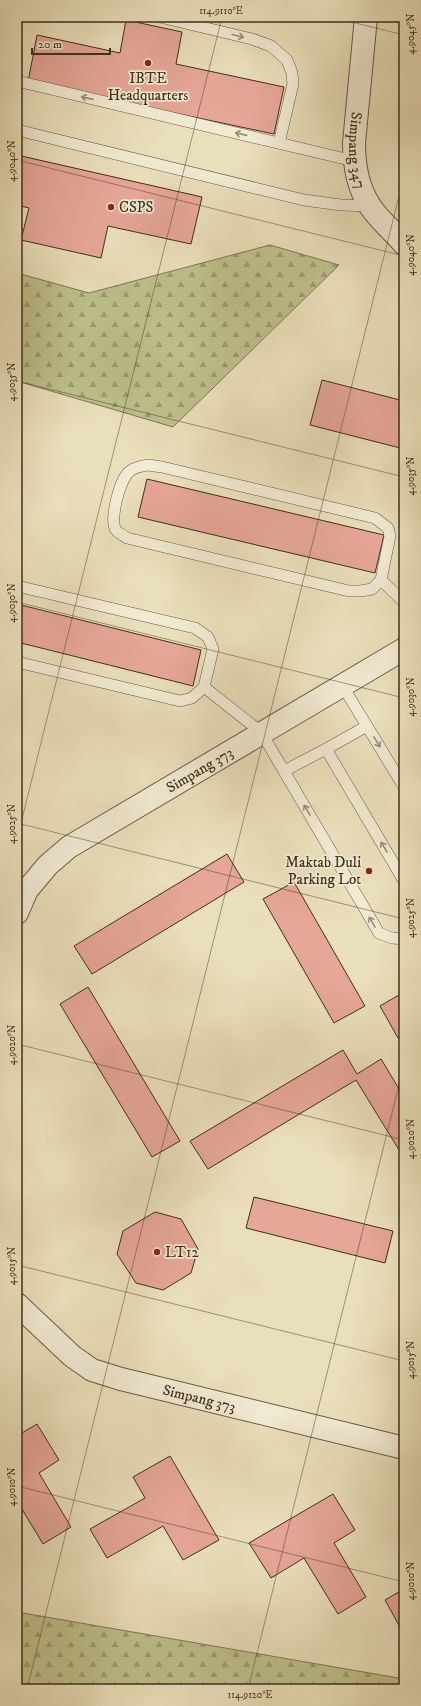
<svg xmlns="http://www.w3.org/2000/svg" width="421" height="1706" viewBox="0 0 421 1706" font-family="'IM FELL DW Pica',serif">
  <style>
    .forest { fill: url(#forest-firs); stroke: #7e7854 }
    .building { fill: #e6a698; stroke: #3e301d }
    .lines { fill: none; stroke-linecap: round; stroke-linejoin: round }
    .service-casing { stroke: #695c44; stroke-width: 12 }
    .minor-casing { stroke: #695c44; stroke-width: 24 }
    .service { stroke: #f1ead3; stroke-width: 11 }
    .minor { stroke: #f1ead3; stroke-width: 22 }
    .oneway { stroke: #988d78 }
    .ticks { fill: none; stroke: #3e301d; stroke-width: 1; stroke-opacity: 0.45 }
    .poi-dot { fill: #8f2418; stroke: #f1ead3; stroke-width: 1.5 }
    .labels { text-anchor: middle; stroke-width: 3.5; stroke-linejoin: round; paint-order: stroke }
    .poi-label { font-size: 15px; fill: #3e301d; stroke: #f1ead3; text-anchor: start }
    .street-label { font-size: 15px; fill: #3e301d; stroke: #f1ead3 }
    .neatline { fill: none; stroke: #3e301d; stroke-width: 1.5 }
    .ticks-label { font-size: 10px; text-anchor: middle; fill: #3e301d }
  </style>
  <defs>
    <pattern id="forest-firs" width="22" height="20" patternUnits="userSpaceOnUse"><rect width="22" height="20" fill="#bec08b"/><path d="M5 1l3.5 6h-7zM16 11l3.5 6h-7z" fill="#9c9c71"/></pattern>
  </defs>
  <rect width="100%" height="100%" fill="#eadfbb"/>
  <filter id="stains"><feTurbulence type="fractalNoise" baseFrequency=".005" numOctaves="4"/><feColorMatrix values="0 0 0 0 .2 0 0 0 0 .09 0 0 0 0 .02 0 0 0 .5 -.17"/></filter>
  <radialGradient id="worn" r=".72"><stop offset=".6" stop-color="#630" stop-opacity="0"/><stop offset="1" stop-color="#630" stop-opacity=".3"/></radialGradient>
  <path class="forest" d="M270,245l69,20 -166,162 -156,-46v-108l72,20z
    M17,1612l387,67v10h-387z"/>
  <path class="building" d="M126,20l56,12 -6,32 108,23 -10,47 -246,-52 9,-47 83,18z
    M17,155l185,42 -11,47 -83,-18 -7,32 -80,-18 8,-32 -12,-3z
    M322,380l82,21v48l-94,-24z
    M147,479l237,56 -9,38 -237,-56z
    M17,604l184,46 -8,36 -176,-44z
    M227,854l17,28 -152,92 -18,-28z
    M294,882l71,124 -31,17 -71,-124z
    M88,987l92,154 -28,16 -92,-153z
    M404,992v43l-6,3 -18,-32z
    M343,1050l14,24 24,-15 23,38v61l-48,-78 -148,89 -18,-28z
    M254,1197l139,34 -8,32 -139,-35z
    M155,1212l26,7 17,30 -7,24 -28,17 -27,-7 -19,-29 6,-23z
    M37,1424l22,36 -20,13 32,54 -28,17 -26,-43v-65z
    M170,1456l49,84 -36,20 -20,-34 -56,32 -17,-29 55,-31 -12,-21z
    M333,1494l22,36 -21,13 32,54 -28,17 -34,-56 -33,20 -22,-35z
    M404,1589v38l-3,2 -16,-29z"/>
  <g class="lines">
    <defs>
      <path id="service" d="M160,17l92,22 19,7 16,14 5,13 1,11 -14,59
        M17,81l337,80
        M17,130l287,70 37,5 29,1
        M148,465l14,2 213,51 13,10 2,8 -9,44 -9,9 -11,2h-12l-222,-53c-3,-2 -9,-5 -11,-8 -7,-10 4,-52 14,-59 5,-4 12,-5 18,-6z
        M381,580l23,22
        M17,586l178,42 13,9 5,12 -9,38 -12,11 -12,3 -163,-39
        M342,685l62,102
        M204,687l57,45 118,201 13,5 12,1
        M326,749l78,132
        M284,771l42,-22 41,-23"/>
      <g id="minor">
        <path id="s1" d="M366,17l-12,126c0,21 4,45 16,63 8,13 24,26 34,38"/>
        <path id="s2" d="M17,913l10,-23 21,-25 21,-18 335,-198"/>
        <path id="s3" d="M17,1304l55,52 20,14 29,9 283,69"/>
      </g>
    </defs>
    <use href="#service" class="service-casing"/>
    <use href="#minor" class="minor-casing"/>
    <use href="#service" class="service"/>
    <use href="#minor" class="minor"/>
  </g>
  <defs><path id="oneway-shaft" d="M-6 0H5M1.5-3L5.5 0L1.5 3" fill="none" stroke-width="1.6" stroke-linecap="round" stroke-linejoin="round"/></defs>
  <g class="oneway">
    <use href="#oneway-shaft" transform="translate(238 36) rotate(14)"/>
    <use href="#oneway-shaft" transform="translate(87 98) rotate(-167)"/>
    <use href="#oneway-shaft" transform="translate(241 134) rotate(-167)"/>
    <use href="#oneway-shaft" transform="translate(377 742) rotate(59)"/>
    <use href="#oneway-shaft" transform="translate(307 810) rotate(-120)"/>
    <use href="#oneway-shaft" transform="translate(384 847) rotate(-121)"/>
    <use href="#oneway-shaft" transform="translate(372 922) rotate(-120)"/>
  </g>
  <path class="ticks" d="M331,17l73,18M17,160l387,96M17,381l387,96M17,602l387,96M17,823l387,96M17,839l205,-822M17,1044l387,96M17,1265l387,96M17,1486l387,96M27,1689l377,-1513M248,1689l156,-624"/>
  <g class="poi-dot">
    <circle cx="148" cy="63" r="4"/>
    <circle cx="111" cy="207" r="4"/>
    <circle cx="369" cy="871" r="4"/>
    <circle cx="157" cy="1252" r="4"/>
  </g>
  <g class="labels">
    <g class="poi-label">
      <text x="148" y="83" text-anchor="middle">IBTE<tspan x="148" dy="17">Headquarters</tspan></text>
      <text x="119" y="212">CSPS</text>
      <text x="361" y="867" text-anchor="end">Maktab Duli<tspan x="361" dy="17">Parking Lot</tspan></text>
      <text x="165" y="1257">LT12</text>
    </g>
    <g class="street-label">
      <text dy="5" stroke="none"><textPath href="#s1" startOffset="134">Simpang 347</textPath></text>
      <text dy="5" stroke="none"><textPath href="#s2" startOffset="237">Simpang 373</textPath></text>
      <text dy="5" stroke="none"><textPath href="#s3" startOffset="211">Simpang 373</textPath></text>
    </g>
  </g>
  <rect width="421" height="1706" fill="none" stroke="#eadfbb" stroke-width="44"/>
  <path d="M32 48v6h78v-6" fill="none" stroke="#3e301d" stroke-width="2"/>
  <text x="38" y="48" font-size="12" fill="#3e301d" stroke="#f1ead3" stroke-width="3" paint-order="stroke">20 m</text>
  <rect x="22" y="22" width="377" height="1662" class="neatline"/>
  <g class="ticks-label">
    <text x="221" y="14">114.9110°E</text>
    <text transform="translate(410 34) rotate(-90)" y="4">4.9045°N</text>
    <text transform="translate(11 161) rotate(-90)" y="4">4.9040°N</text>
    <text transform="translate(410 255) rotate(-90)" y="4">4.9040°N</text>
    <text transform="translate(11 382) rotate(-90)" y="4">4.9035°N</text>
    <text transform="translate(410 476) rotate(-90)" y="4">4.9035°N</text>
    <text transform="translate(11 603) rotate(-90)" y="4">4.9030°N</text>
    <text transform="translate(410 697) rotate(-90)" y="4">4.9030°N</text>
    <text transform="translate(11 824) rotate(-90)" y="4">4.9025°N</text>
    <text transform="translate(410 918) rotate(-90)" y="4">4.9025°N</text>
    <text transform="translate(11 1045) rotate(-90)" y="4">4.9020°N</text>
    <text transform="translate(410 1139) rotate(-90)" y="4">4.9020°N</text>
    <text transform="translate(11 1266) rotate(-90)" y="4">4.9015°N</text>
    <text transform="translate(410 1360) rotate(-90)" y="4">4.9015°N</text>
    <text transform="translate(11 1487) rotate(-90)" y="4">4.9010°N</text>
    <text transform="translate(410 1581) rotate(-90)" y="4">4.9010°N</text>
    <text x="250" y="1698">114.9120°E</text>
  </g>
  <rect width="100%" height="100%" filter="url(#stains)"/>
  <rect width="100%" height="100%" fill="url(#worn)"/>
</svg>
